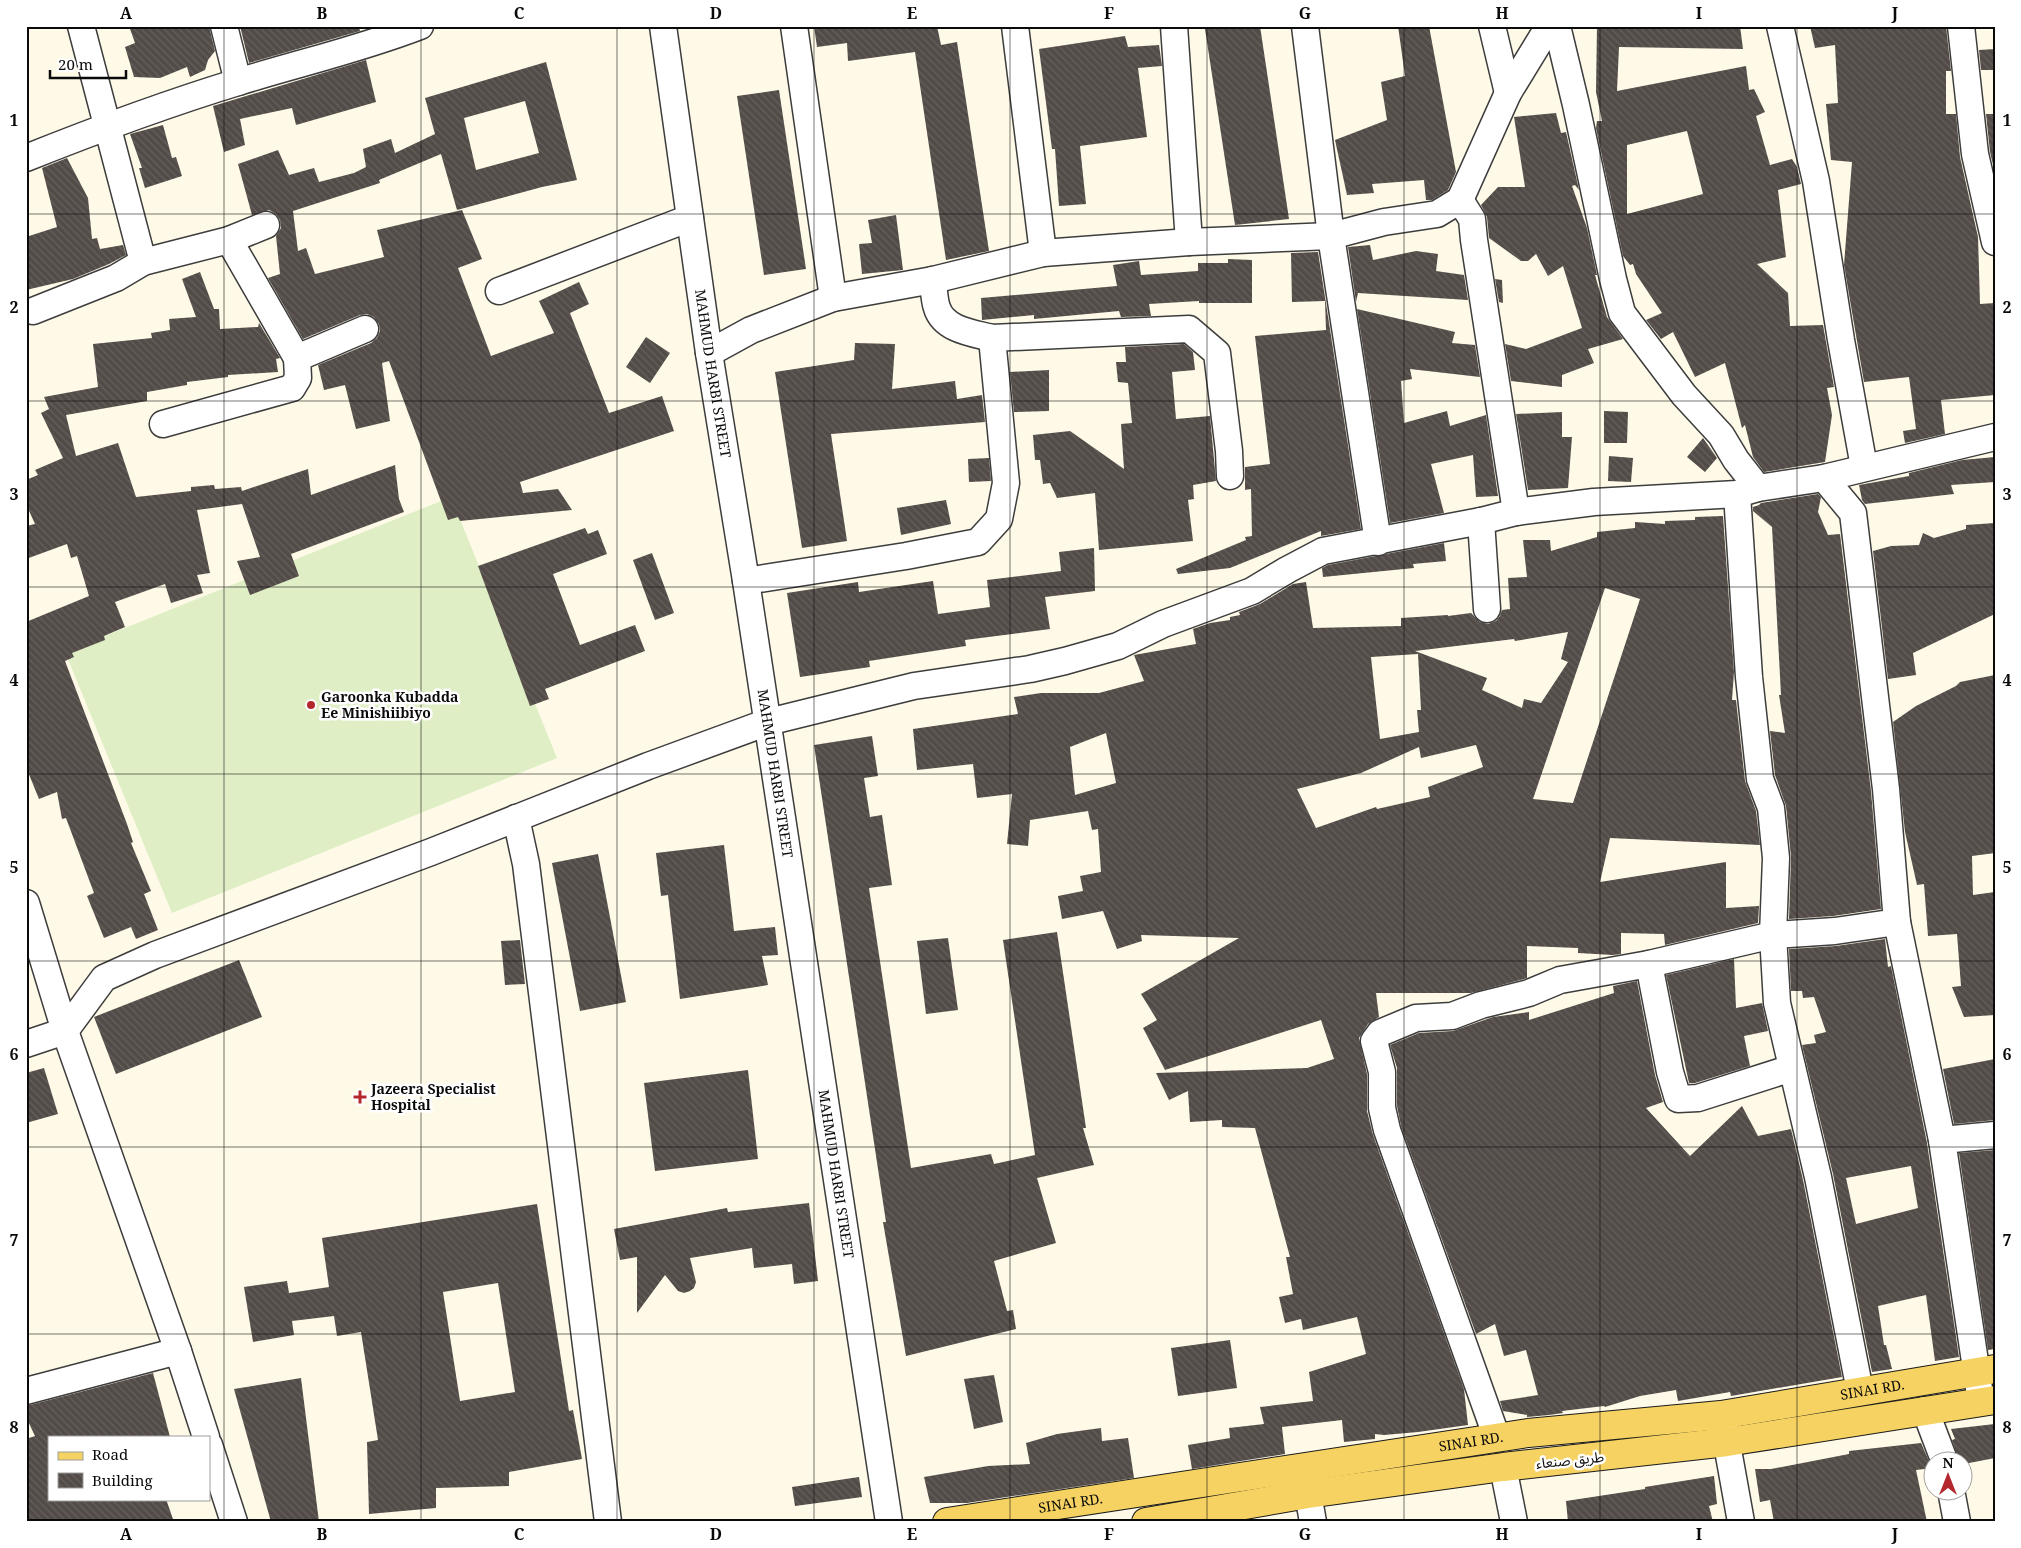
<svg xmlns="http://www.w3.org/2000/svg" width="2021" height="1548" viewBox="0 0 2021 1548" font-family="'Noto Serif','Noto Sans Arabic',serif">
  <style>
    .pitch { fill: #dfeec5 }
    .building { fill: url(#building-back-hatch); fill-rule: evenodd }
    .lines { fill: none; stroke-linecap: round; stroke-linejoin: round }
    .minor-casing { stroke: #3d3d3d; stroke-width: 29 }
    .major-casing { stroke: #1b1b1b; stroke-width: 30 }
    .minor { stroke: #fff; stroke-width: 26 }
    .major { stroke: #f5d261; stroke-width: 28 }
    .grid { fill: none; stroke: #0a0a0a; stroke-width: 1; stroke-opacity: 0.55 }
    .poi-dot { fill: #b4272d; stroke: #fff; stroke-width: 2 }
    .labels { text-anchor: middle; stroke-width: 5; stroke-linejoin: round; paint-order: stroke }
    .street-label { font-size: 14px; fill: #0a0a0a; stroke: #fff }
    .poi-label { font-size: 14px; font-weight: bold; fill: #0a0a0a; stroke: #fff; text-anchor: start }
    .neatline { fill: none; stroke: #0a0a0a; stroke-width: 2 }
    .grid-label { font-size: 16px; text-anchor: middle; font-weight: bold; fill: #0a0a0a }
  </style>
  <defs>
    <pattern id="building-back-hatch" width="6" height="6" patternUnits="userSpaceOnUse" patternTransform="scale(1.25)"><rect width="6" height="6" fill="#524b47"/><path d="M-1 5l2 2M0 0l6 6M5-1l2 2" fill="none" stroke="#66605d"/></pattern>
  </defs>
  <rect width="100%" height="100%" fill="#fefae7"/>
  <path class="pitch" d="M451,497l106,261 -385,155 -107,-261z"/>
  <path class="building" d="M129,26h80l6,25 -7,9 -3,10 -15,7 -3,-10 -27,11 -26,-1 -9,-30 10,-4z
    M240,26h119l1,5 -111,32z
    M814,26h123l4,19 16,-3 32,209 -43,9 -31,-208 -67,9 -1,-18 -30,4z
    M1223,26h37l29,193 -54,6 -30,-196z
    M1398,26h31l27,146 -8,18 -16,10h-6l-2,-20 -52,4 2,9 -27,2 -12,-55 52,-20 -6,-38 24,-6z
    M1597,26h143l3,23 -124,-2 -2,44 129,-25 3,24 5,-1 11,23 -9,4 14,49 22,-6 5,8 4,17 -23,6 8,67 -29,7 31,29 2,33 33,-1 11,62 -7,1 5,27 -7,47 -61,10 -11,-15 -8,-32 -3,3 -17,-65 -30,14 -22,-45 -12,7 -15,-19 16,-7 -26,-39 -3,-10 -3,1 -7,-9 -27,-128 1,-7h5l-6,-29zM1687,131l16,63 -76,20v-69z
    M1810,26h136l5,45h-5v43h10l4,43 18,80 2,67 15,-1v92l-54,5 4,34 -40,9 -2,-12 13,-2 -7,-52 -45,5 -20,-117 8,-103 -21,-2 -5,-56 12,-1 -3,-58 -20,3z
    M1125,36l3,11 31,-2 3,21 -24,2 9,69 -67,9 6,58 -27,2 -4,-57h-3l-13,-100z
    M1995,49v21h-14l-2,-20z
    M366,60l10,42 -80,23 -4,-17 -52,11 5,26 -21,7 -11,-46z
    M546,62l31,118 -35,7 -85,23 -16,-56 -62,26 1,3 -87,28 5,40 8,-3 9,26 69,-17 -7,-27 85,-20 20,49 -24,9 33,88 63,-23 -15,-32 40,-19 10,22 -19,9 39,100 53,-17 12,35 -154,51 3,11 35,-4 14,21 -112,11 -2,-4 -10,3 -59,-159 -7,2 8,58 -34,8 -11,-44 -21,5 -6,-25 53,-22 6,-5 3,-7 -1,-7 -5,-7 -7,-3 -7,1 -57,24 -35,-61 12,-4 -4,-38 5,-8 -1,-8 -4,-6 -7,-4 -17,5 -14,-51 40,-14 11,25 25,-7 5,14 35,-9 12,-6 -3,-18 28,-10 4,14 40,-19 -10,-36zM525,101l14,52 -63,17 -12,-52z
    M779,90l27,179 -42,6 -27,-179z
    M1556,113l5,20 5,-1 13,58 -4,-5 -3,1 15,42 10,47h-2l12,42 16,22 -35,10 6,14 -32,12v12l-51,-6 -6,-37 21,5 56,-21 -19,-62 -15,10 -12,-22 -8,7h-7l-32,-23 -2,-21 -6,-12 17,-18h27l-11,-70z
    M1986,114h9v59l-5,-21z
    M163,125l9,33 4,-1 6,19 -37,12 -6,-20h3l-12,-34z
    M67,158l21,40 4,41 5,-1 3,11 23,-4 3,10 -17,9 -36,15 -47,11v-53l31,-10 -15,-59z
    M896,215l7,55 -41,4 -3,-30 13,-1 -4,-23z
    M1370,245l3,15 43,-9 22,3 -2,17 28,4 4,25 -110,-7 -2,9 -8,-55z
    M1318,252l43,277 -40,7v-5l-91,37 -52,6 -2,-5 70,-29 -1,-3 7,-1 -1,-47 -6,1v-23l25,-3 -15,-128 71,-6 -1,-29 -33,1 -1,-49z
    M1228,259l24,1v43h-53v-2l-50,3 2,12 -30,1 -2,-6 -85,8v-4l-52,5 -1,-22 136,-12 -4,-21 26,-4 2,14 57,-4v-8h30z
    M200,272l14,37h5l1,20 38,-2 1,-4 21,35 -4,1 2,13 -50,3v2l-41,5v3l-40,7v9l-81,14 10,41 42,-13 18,54 55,-6v-4l23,-2 1,4 26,-2 1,4 66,-22 3,26 84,-30 4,34 5,13 -113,42 8,22 -49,19 -13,-34 23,-4 -18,-53 -45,6 13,63 -13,2 6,18 -32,10 -6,-19 -50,18 10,25 -21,9 1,4 -33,13 2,4 -9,4 62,163 6,18 -2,1 20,48 -7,3 14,36 -22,9 -5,-12 -27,11 -17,-42 7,-3 -28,-75 -4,1 -5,-27 -18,7 -13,-32v-145l63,-26 -12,-40 -6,2 -4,-14 -41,15v-33l9,-2 -9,-20v-24l12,-5 -3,-5 28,-12 -22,-45 8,-4 -5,-12 54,-10 -5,-43 59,-6 -1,-5 19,-3 -1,-11 27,-2 -14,-38z
    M1495,279l7,1 1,23 -4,-1z
    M1357,309l98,23 -3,11 23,2 5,32 -70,-8 2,10 -11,2 3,42 43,-12 3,15 36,-11 12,81 -22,1 -3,-42 -42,9 13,49 -54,10z
    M646,337l24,16 -20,30 -24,-16z
    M855,343l40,1 -3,45 63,-8 2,18 25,-4 3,27 -154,12 16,107 -45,7 -27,-176 79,-12z
    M1184,344l9,8 2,18 -23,2 4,47 34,-3 6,65 -23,4 1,14 -6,1 5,41 -94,9 -4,-57 -38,5 -7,-15 -7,1 -3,-24h-5l-2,-25 37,-4 54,38 -3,-45 11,-1 -4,-40 -10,-1 -2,-20h10l-1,-15z
    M1049,370v41l-35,1 -4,-40z
    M1604,411l24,1 -1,31h-23z
    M1562,412v25h10l-4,51 -40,2 -12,-76z
    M1703,438l14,20 -12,14 -18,-15z
    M1609,456l24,2 -2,24 -23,-1z
    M1995,457v25l-44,3 3,9 -89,10 -3,-4 -3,-15 50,-9v-3l53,-13z
    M989,458l2,23 -22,1 -1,-23z
    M1818,494l3,3 -3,15 10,23 12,-1 31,257 10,118 -48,7 -44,3 2,-62 -5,-51 -11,-31 -5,-44 15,2 -6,-38h2l-9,-168 -19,-16v-4l6,-2 2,-2z
    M946,500l5,24 -50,11 -4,-27z
    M1723,516l11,156 -2,28h4l9,81 11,30 4,34 -150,-7 -10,44 126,-20v46l33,-2 -1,17 -93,22 -1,-11 -43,-1v21l-8,1 -35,-2v-5l-51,-2v32l-3,1 -53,14h-95l3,24 -11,7 -9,14 8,36v37l6,24 91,254 4,36 -50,7 -34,3 -9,-1v5l-31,3 -2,-22 -60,7 3,27 -93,15 -4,-24 42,-7 -1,-10 35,-4 -4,-17 53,-6 -4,-29 57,-18 -9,-37 -54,13 -2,-11 -16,4 -6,-26 14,-3 -7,-37h4l-35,-129 -33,-1v-7l-32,2 -2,-31 -19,9 -13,-27 151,-5 27,-9 -13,-39 -156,50 -22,-42 14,-8 -16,-26 98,-56 -98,-3 1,6 -25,8 -14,-38 -41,8 -4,-23 25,-5 -3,-15 21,-4 -3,-43 -6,1 -4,-19 -58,9 -2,26 -21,-2 5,-50 -35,4 -4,-34 -56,6 -4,-41 105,-15 -4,-17 27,-4h58l45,-12 -10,-26 62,-11 -3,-15 17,-6 20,-3v-3l10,-2 -1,-3 21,-8 33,-20 13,-2 7,46 88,-2v-8l47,-3v1l23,-3 9,9 8,2 8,-3 4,-5 2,-6 8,-1 -2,-31 19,-1 -4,-37h27l1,11 46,-14v-5l38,-4v-6l30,2v-3l30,-1v-3zM1605,588l35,11 -67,204 -40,-4zM1568,632l-7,27 7,3 -27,41 -17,-4 -2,9 -40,-18 5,-12 -72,-27 99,-12 1,2zM1418,654l3,56h-4l2,22 -39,7 -9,-82zM1106,733l10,50 -41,12 -5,-48zM1476,745l7,22 -55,20 2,10 -53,12 -1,-2 -60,21 -19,-39 64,-16 58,-26 2,11z
    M1995,523v91l-82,39 3,22 -28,4 -15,-128 18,-5 28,-1 4,-12 11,5 32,-9v-4z
    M585,528l3,6 10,-4 9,24 -54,20 27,71 55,-20 10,26 -100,38 4,10 -19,7 -52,-140z
    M1444,543l2,18 -33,3 1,4 -91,9 -1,-9 6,-3z
    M1094,548l1,43 -50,6 5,32 -85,11 1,6 -97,15 1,6 -70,10 -13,-84 71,-11 1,10 74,-11 5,33 52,-7 -3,-27 74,-9 -2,-19z
    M652,553l22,60 -19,7 -22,-60z
    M1995,675v178l-23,3 1,39 22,-3v123l-31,2 -12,-30 9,-1 -4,-52 -29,2 -4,-52 -7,1 -12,-53 -12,-110 23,-16 40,-20 4,-4z
    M872,736l6,40 -14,2 6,39 12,-2 10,70 -23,3 42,280 80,-14 3,10 41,-9 -32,-215 54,-8 29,196h-3l11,37 -57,13 19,65 -62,18 13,50 6,-1 3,19 -110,27 -23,-134h3l-72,-477z
    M724,845l10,86 41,-4 3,28 -16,1 6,29 -88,14 -12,-104 -7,1 -5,-43z
    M598,854l28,148 -46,9 -28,-148z
    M948,938l10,72 -32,4 -9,-73z
    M1885,939l3,28 3,-1 36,177 32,214 -24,4 -9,-66 -48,11 6,39h2l6,24 -20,3 -39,-198 -31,-129 14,-2 -2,-8 12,-3 -12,-35 -11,1 -1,-7h-11l-2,-42 47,-3zM1911,1166l7,42 -62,16 -10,-46z
    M520,940l5,44 -20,1 -4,-44z
    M1734,959l2,49 26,-5 6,28 -24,5 6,30 -55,17h-6l-23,-108z
    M239,960l23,57 -146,57 -22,-57z
    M1637,981l18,94 8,27 -17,6 44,48 52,-50 16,30 33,-7 12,51 39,197 -111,19 -1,-4 -52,9 -2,-11 -36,6 -35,11 -1,-1 -42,5 1,2 -14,2 -22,2v-2l-24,-4 -3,-10 38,-6 -12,-45 -22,6 -9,-32 -19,10 -75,-208 -4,-20v-38l-7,-23 29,-12 34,-2 40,-14 36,-5v8l85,-27 -1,-7z
    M1995,1059v61l-41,4 -11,-55z
    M44,1068l14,46 -32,9v-50z
    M748,1070l10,89 -103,12 -11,-88z
    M1995,1150v199l-7,1 -29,-197z
    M809,1203l9,78 -24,3 -2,-20 -38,4 -2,-20 -62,10 6,24 -2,6 -4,3 -6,2 -6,-2 -13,-16 -28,38v-56l-17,3 -6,-31 113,-21 1,4z
    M537,1204l32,207 4,-1 9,49 -73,13v14l-73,2v20l-67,6 -2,-72 11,-2 -17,-108 -24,4 -3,-20 -42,5 2,14 -41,7 -9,-55 43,-6 2,12 40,-6 -7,-49zM498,1283l17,109 -55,9 -17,-109z
    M1230,1340l7,48 -59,8 -7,-48z
    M153,1373l17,64h-121v62h117l8,23h-148v-83l9,-3 -9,-19v-11z
    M994,1375l9,47 -29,7 -10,-50z
    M301,1378l18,144h-48l-37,-133z
    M1995,1424v34l-31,6v-4h-5l-7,-20 3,-1 -4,-10z
    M1101,1428l1,13 26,-3 6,40 -167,25h-37l-6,-26 64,-11 42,-2 -4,-21 31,-9z
    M1921,1443l11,25 -16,2 11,52h-153l-4,-22 -10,2 -5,-33h16l78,-15v-3z
    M1714,1476l3,28 -8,2 4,16h-145l-2,-21 79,-12v-2z
    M859,1477l3,20 -67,9 -3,-19z"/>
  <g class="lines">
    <defs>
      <g id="minor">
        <path d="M81,26l62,236"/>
        <path d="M224,26l14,56"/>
        <path id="s1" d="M663,26l46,327 37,228 143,941"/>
        <path d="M794,26l39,272"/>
        <path d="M1015,26l28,227"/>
        <path d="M1174,26l15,216"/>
        <path d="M1305,26l26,210 47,306"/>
        <path d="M1492,26l16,67"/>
        <path d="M1557,26l19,79 37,174 9,34 62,82 37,40 15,25 22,28"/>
        <path d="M1780,26l36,155 25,159 23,127"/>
        <path d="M1961,26l14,128 20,88"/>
        <path d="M26,158c70,-28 140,-54 212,-76 61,-19 123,-33 182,-56"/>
        <path d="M1460,200l12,19 2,21 42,272"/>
        <path d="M229,240l68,118"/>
        <path d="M933,280c1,9 1,20 4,28 7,22 36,25 55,30l197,-9 28,24 12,98 1,25"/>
        <path d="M499,291l191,-73"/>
        <path d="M33,311l83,-33 27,-16 86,-22 37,-15"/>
        <path d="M709,353l42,-23 82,-32 100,-18 110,-27 146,-11 142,-6 53,-14 53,-8 23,-14 48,-107 41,-67"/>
        <path d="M163,424l129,-36 6,-10 -1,-20 68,-29"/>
        <path d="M1824,478l29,35 33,276 11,133 45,218 39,262"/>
        <path d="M1737,494l12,183 11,102 11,29 5,50 -3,77 4,68 41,174 42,214"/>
        <path d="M1481,521l6,88"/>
        <path d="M746,581l160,-25 72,-14 21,-23 7,-36 -14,-145"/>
        <path d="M516,818l10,46 82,658"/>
        <path d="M26,903l39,128 113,320 28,86"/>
        <path d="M1649,964l21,108 8,27 20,-1 94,-30"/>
        <path d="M26,1044l39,-13 39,-53 51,-23 276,-103 217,-86 120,-44 146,-36 116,-17 35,-8 53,-15 45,-22 89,-33 35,-21 36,-19 158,-30 35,-9 78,-10 143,-8 21,-6 66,-10 171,-41"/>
        <path d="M1942,1140l53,-5"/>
        <path d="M26,1391l152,-40"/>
        <path d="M1925,1410l19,50"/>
        <path d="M1723,1422l18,100"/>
        <path d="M1497,1438l-110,-308 -5,-22v-36l-8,-31 6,-8 36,-15 36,-2 29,-11 48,-12 31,-13 89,-16 124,-29 62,-4 62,-9"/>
        <path d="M209,1445l25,77"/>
        <path d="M1503,1467l11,55"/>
        <path d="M1951,1490l6,32"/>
        <path d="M1308,1494l5,28"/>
      </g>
      <g id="major">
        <path id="s2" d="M947,1522l581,-89 193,-18 274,-46"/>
        <path d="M1146,1522l162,-28 195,-27 224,-25 268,-42"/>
      </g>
    </defs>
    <use href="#minor" class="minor-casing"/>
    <use href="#major" class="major-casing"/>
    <use href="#minor" class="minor"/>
    <use href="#major" class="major"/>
  </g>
  <path class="grid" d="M224,26v1496M421,26v1496M617,26v1496M814,26v1496M1010,26v1496M1207,26v1496M1404,26v1496M1600,26v1496M1797,26v1496M26,214h1969M26,401h1969M26,587h1969M26,774h1969M26,961h1969M26,1147h1969M26,1334h1969"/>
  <g class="poi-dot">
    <circle cx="311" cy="705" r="5"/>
    <path d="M357.5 1089.5h5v5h5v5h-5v5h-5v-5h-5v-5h5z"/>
  </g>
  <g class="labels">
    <g class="street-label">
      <text dy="5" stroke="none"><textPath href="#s1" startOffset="351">MAHMUD HARBI STREET</textPath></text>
      <text dy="5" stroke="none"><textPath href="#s1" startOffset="756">MAHMUD HARBI STREET</textPath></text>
      <text dy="5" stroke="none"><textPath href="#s1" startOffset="1161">MAHMUD HARBI STREET</textPath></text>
      <text dy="5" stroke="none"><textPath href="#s2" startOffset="935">SINAI RD.</textPath></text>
      <text dy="5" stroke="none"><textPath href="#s2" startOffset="530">SINAI RD.</textPath></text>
      <text transform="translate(1570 1460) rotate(-6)" y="5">طريق صنعاء</text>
      <text dy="5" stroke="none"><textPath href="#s2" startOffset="125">SINAI RD.</textPath></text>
    </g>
    <g class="poi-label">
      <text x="321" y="702">Garoonka Kubadda<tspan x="321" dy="16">Ee Minishiibiyo</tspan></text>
      <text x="371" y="1094">Jazeera Specialist<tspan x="371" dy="16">Hospital</tspan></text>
    </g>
  </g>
  <rect width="2021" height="1548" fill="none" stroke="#ffffff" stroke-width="55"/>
  <rect x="48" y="1436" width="162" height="65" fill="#ffffff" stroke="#9d9d9d"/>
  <rect x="58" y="1452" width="25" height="8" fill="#f5d261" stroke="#9d9d9d"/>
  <text x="92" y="1460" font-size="15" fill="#0a0a0a">Road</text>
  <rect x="58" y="1473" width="25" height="15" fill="url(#building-back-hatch)" stroke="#9d9d9d"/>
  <text x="92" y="1486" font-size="15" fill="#0a0a0a">Building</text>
  <g transform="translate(1948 1476)"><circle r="24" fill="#ffffff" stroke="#9d9d9d"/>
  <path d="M0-4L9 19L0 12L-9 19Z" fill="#b4272d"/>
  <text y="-8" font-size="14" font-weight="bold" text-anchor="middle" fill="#0a0a0a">N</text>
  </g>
  <path d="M50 70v8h76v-8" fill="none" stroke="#0a0a0a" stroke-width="2.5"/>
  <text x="58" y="70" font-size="15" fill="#0a0a0a" stroke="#ffffff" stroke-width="4" paint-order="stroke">20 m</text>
  <rect x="28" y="28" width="1966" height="1492" class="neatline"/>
  <g class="grid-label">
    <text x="126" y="19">A</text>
    <text x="322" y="19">B</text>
    <text x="519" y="19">C</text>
    <text x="716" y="19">D</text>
    <text x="912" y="19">E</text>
    <text x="1109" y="19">F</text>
    <text x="1305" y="19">G</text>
    <text x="1502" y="19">H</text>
    <text x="1699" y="19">I</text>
    <text x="1895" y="19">J</text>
    <text x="14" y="126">1</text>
    <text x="2007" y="126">1</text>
    <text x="14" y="313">2</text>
    <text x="2007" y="313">2</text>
    <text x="14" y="500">3</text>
    <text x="2007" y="500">3</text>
    <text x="14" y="686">4</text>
    <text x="2007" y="686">4</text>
    <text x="14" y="873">5</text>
    <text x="2007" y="873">5</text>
    <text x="14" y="1060">6</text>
    <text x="2007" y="1060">6</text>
    <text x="14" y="1246">7</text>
    <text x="2007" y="1246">7</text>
    <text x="14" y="1433">8</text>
    <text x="2007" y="1433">8</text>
    <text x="126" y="1540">A</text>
    <text x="322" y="1540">B</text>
    <text x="519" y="1540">C</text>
    <text x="716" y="1540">D</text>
    <text x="912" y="1540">E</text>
    <text x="1109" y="1540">F</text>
    <text x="1305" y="1540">G</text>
    <text x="1502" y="1540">H</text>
    <text x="1699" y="1540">I</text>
    <text x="1895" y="1540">J</text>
  </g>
</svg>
